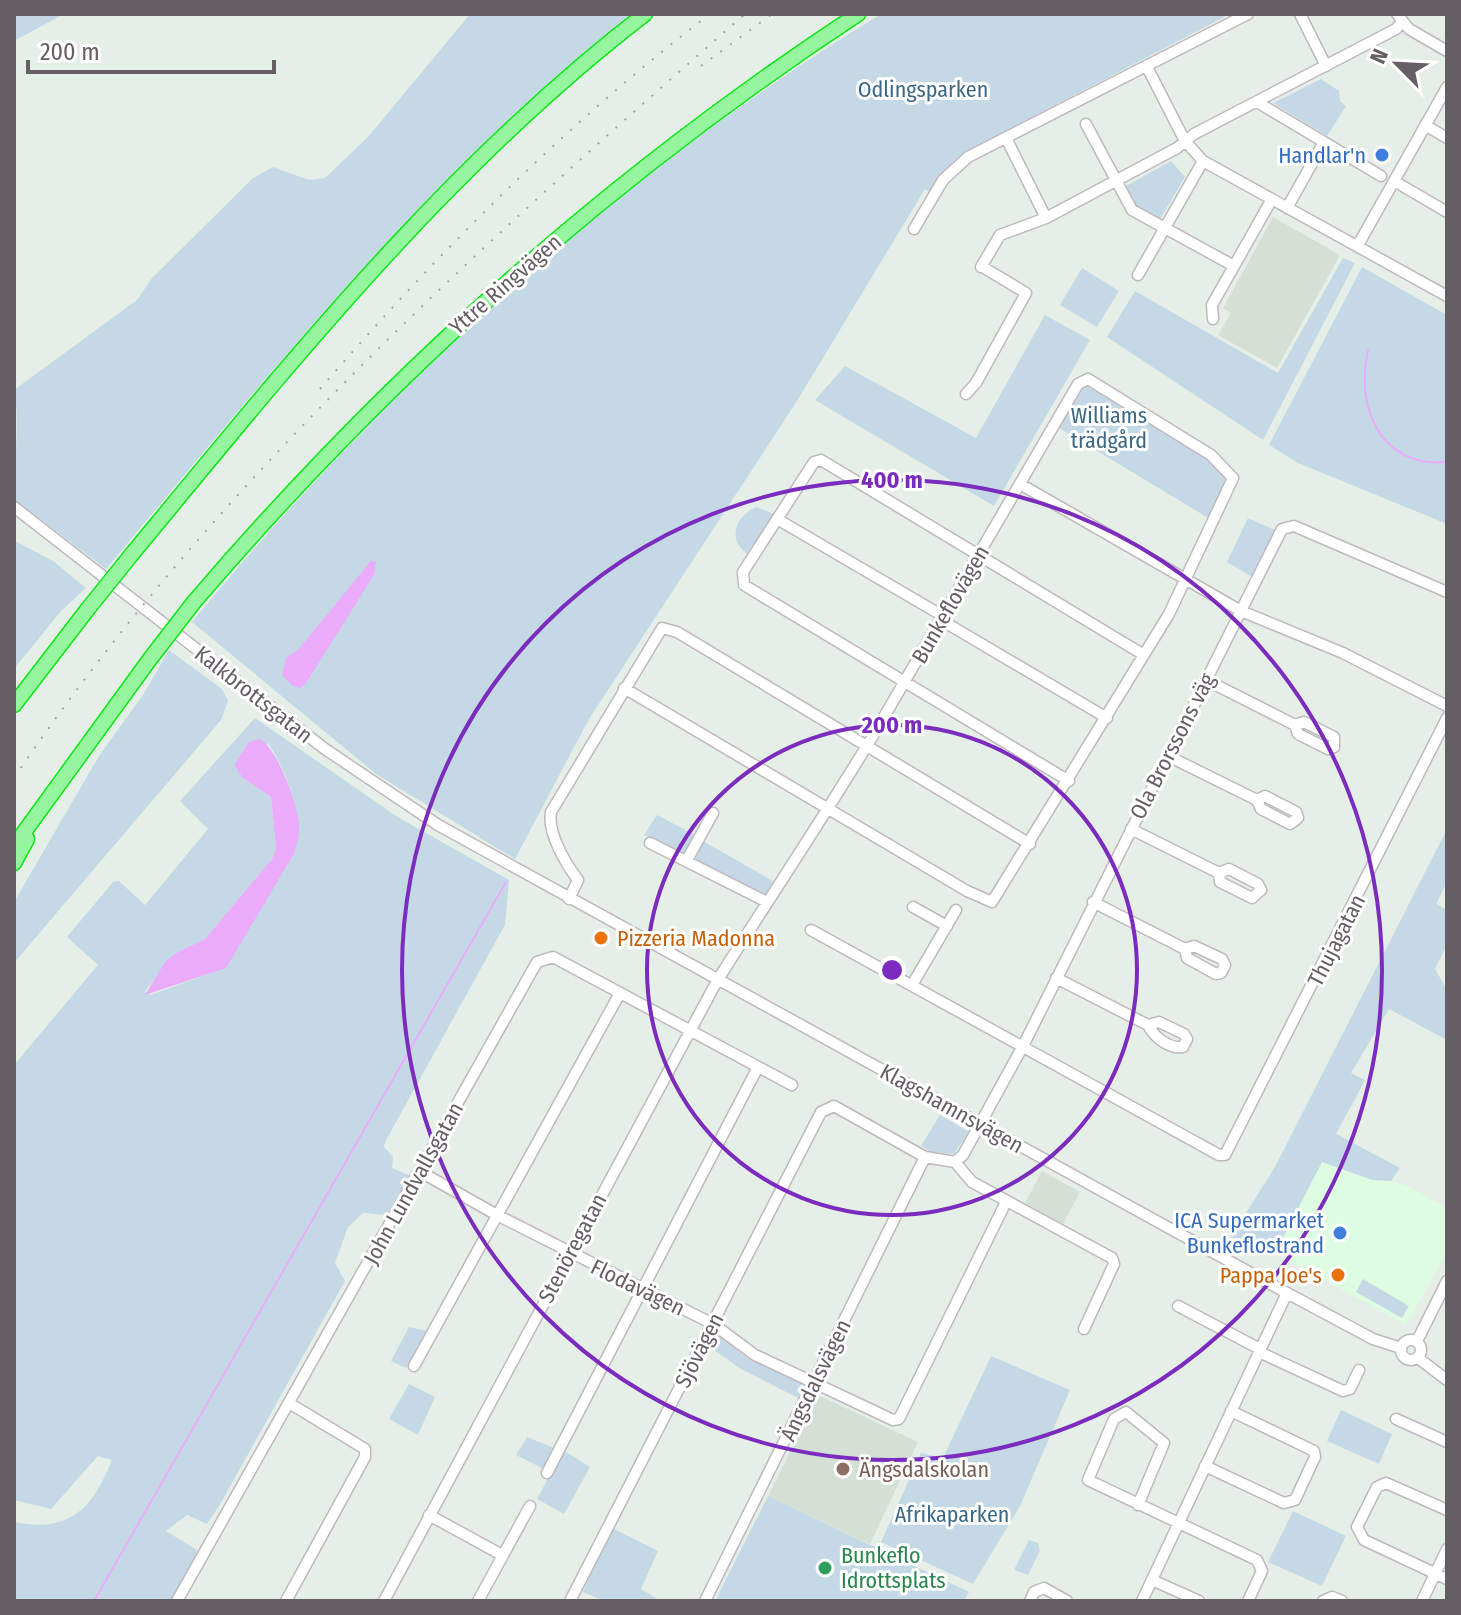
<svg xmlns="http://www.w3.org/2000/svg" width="1461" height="1615" viewBox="0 0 1461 1615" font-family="'Fira Sans Condensed',sans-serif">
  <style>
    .commercial { fill: #defce2 }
    .education { fill: #d4dfd5 }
    .green { fill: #c4d9e5; fill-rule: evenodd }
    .water { fill: #e9abfa }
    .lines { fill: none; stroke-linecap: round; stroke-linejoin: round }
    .stream { stroke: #e9abfa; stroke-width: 2 }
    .minor-casing { stroke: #bfb8bf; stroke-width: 13 }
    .highway-casing { stroke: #0ee717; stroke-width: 17 }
    .minor { stroke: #fff; stroke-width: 10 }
    .highway { stroke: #95f69f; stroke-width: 14 }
    .rail { stroke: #a6a3a6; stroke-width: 2; stroke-dasharray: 2 10; stroke-linecap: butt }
    .highway-bridge-casing { stroke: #0ee717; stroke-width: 17; stroke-linecap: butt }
    .highway-bridge { stroke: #95f69f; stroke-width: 14 }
    .ring { fill: none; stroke: #7b2cbf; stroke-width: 4 }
    .shop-dot { fill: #3f7fe0; stroke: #fff; stroke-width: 3 }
    .food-dot { fill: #e8710a; stroke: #fff; stroke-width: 3 }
    .education-dot { fill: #8d6e63; stroke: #fff; stroke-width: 3 }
    .leisure-dot { fill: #2e9e5b; stroke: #fff; stroke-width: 3 }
    .labels { text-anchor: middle; stroke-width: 6; stroke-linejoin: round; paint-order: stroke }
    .park-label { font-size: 22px; fill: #3c6886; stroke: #fff }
    .shop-label { font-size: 22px; fill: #366cbe; stroke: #fff; text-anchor: end }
    .street-label { font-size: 22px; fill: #655e65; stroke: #fff }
    .food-label { font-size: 22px; fill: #c56008; stroke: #fff; text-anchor: start }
    .education-label { font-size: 22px; fill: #785e54; stroke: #fff; text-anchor: start }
    .leisure-label { font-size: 22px; fill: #27864d; stroke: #fff; text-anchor: start }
    .centre { fill: #7b2cbf; stroke: #fff; stroke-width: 4 }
    .ring-label { font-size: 24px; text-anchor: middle; font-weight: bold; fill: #7b2cbf; stroke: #fff; stroke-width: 6; stroke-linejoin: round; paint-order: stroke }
  </style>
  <rect width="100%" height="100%" fill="#e6efe7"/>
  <path class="commercial" d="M1322,1162l85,24 40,22v44l-41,73 -131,-72z"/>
  <path class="education" d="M1273,217l67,38 -63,113 -59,-33 13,-22 -8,-5z
    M1042,1171l38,21 -17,32 -38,-21z
    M818,1395l100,47 -48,102 -102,-48z"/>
  <path class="green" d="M14,14h50l-50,27z
    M470,14h161c-202,158 -361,360 -525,555l-92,-70c0,-30 6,-84 0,-109l123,-90 15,-22 101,-100 20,-11 36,13 16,-2 43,-41z
    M881,14h349l-265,138 -35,40 -5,-3 -128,212 -208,318 -74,140 -139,-85 -184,-152c195,-237 426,-447 689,-608z
    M1321,79l18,12 1,10 6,5 -19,30 -54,-33z
    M1171,161l14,16 -25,42 -26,-14 -8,-19z
    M1343,258l12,5 -92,177 -156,-103 28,-46 143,82z
    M1362,267l85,48v209l-149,-61 -29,-18z
    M1082,268l37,23 -22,36 -37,-22z
    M1045,315l45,25 -96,166 -179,-106 30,-34 131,72z
    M1085,385l124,73 19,21 -18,40 -151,-91z
    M756,507l18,7 -27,40c-20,-15 -12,-37 9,-47z
    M1248,518l29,13 -23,47 -27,-16z
    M15,541l38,20 33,27 -25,23 -47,58z
    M169,650l53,39 6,12 -7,19 -207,243v-61l85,-146 44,-61z
    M255,718l141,98 113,64 -4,45 -120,217 -1,5 9,10 -1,11 19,8 -24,39 -24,-2 -15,14 -13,36 10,18 -126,225 -12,18 -20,-9 -21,16 31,19 -1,3 3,-1 -28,49h-157v-79c55,11 78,-12 98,-62l-14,-4 -47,53 -37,-9v-435l84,-100 -31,-28 46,-55 6,-1 26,24 63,-76 -28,-28zM268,743c20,30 37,76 26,111l-69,114 -75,27 -5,-4 31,-38 29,-14 67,-80 4,-10 -5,-52 -28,-19z
    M657,815l38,20 -10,19 -41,-19z
    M1447,829v53l-11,22 11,6v35l-12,24 12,21v50l-58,-31 -38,64 14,7 -29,54 64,34 -9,13 -19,-1 -50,-18 -47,91 -51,-5 51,-81z
    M703,841l70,40 -8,16 -70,-37z
    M940,1115l29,17 -15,22 -21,-1 -12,-7z
    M1363,1279l46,27 -7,12 -46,-26z
    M409,1327l19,4 -22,37 -15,-7z
    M716,1332l27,23 63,28 -8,15 -57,-29 -34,-24z
    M991,1356l79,34 -50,116 -47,78 -92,-42 40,-89 22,5z
    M409,1384l26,13 -17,38 -29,-16z
    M1341,1410l51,24 -13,30 -52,-23z
    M527,1437l27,11 -10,21 -28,-14z
    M563,1450l27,17 -26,47 -27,-15z
    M768,1496l201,96 -5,9h-249z
    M1293,1511l53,25 -24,50 -54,-24z
    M612,1528l46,23 -17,38 20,12h-57l-21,-9z
    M1029,1540l9,3 2,8 -12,24 -14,-5z"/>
  <path class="water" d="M376,561l-2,14 -68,108 -5,5 -8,-2 -11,-11 4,-17 12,-8 72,-88z
    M260,739c16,8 35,59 38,78 3,13 0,25 -4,37l-68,114 -81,27 20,-33 11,-9 29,-14 67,-80 4,-10 -5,-52 -28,-19 -9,-13 15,-23z"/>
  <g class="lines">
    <path class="stream" d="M1368,350c-13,57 12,118 79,112
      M94,1601l412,-719"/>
    <defs>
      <path id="minor" d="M1300,14l26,52
        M1397,14l12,15 38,22
        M1147,67l38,74 18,20 244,135
        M1257,102l124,74
        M1086,124l46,86 102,56
        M1425,125l22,13
        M1006,138l40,80
        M1394,181l53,31
        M1287,208l37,-66
        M914,229l29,-49 25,-23 280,-143
        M1358,245l89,-158
        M981,267l19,-32 46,-17 131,-70 17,-14 202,-105 6,-7
        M1138,275l65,-114
        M1213,319l-1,-14 60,-106
        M966,394l10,-11 50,-90 -40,-24
        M1020,484l221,127 102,42 104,53
        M14,507l311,242 113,76 849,468 86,46 28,9
        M777,519l166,97
        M941,620l166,98
        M1206,680l89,45 3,9 30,15 6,-2v-10l-30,-15 -9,3
        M1168,756l89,44 4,9 29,15 8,-6 -2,-6 -31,-16 -8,4
        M1069,781l-325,-196 -1,-13 71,-110 7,-2 323,195
        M1131,829l88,44 1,9 32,16 9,-8 -3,-6 -29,-15 -10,4
        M650,843l117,59
        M687,860l26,-47
        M569,899l9,-19c-12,-16 -31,-47 -27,-68l111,-184 15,4 353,212
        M1093,902l92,47 2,9 29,16 5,-1 4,-8 -3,-6 -28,-13 -9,3
        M913,907l34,19
        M811,930l408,225h6l222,-437
        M1056,978l92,47c6,12 21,24 35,22l4,-8 -3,-5 -25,-12 -11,3
        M912,985l44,-75
        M955,1162l17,20 140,76 2,6 -30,65
        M419,1171l78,44 216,109 42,31 138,65 6,-1 107,-217
        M1178,1306l82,43
        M1401 1350a10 10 0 1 1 20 0a10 10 0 1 1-20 0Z
        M1417,1341l30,-60
        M1259,1352l84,39 7,-2 9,-19
        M1418,1358l29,22
        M414,1366l206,-373
        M1396,1419l51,23
        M1205,1466l79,37 11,-3 20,-43 -1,-6 -83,-40
        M547,1473l211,-406
        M1138,1505l26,-62 -38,-31 -12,7 -26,61 169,80 5,11 -14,30
        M1447,1510l-61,-27 -9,4 -20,40 7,13 83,39
        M429,1515l73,40
        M1152,1580l47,21
        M177,1601l360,-639 16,-5 239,128
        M286,1601l79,-144v-8l-76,-46
        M384,1601l333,-620c52,-82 107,-164 157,-247l204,-350 10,-5 123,76 22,23 -64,136 -177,288 -25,-11 -343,-203
        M478,1601l52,-95
        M570,1601l251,-489 13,-6 91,51 30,5 8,-7 60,-109 259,-517 12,-3 153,66
        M705,1601l220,-444
        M1030,1601l4,-9 10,-4 23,13
        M1142,1601l145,-308
        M1323,1601l9,-4 10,4
        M1422,1601l25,-52"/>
      <path id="highway" d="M132,554c158,-191 315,-388 513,-540
        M194,602c196,-229 412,-422 664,-588
        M14,705l73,-95
        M14,846l136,-187
        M14,863l13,-24"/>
    </defs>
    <use href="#minor" class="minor-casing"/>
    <use href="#highway" class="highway-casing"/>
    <use href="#minor" class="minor"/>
    <use href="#highway" class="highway"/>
    <path class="rail" d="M701,66l71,-52
      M320,389c119,-138 246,-265 390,-375
      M14,778c200,-296 464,-530 731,-764"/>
    <defs>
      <path id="highway-bridge" d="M87,610l45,-56
        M150,659l44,-57"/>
    </defs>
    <use href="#highway-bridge" class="highway-bridge-casing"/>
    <use href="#highway-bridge" class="highway-bridge"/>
  </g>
  <g class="ring">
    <circle cx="892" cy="970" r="245"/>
    <circle cx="892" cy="970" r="490"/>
  </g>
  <g class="shop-dot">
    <circle cx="1382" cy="155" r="8"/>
    <circle cx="1340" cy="1233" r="8"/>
  </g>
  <g class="food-dot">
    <circle cx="601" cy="938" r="8"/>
    <circle cx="1338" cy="1275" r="8"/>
  </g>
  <circle class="education-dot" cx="843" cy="1469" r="8"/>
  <circle class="leisure-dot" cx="825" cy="1568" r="8"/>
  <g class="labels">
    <g class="park-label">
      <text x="923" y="97">Odlingsparken</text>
      <text x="1109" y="423">Williams<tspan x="1109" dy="25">trädgård</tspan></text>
      <text x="952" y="1522">Afrikaparken</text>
    </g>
    <g class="shop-label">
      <text x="1366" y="163">Handlar'n</text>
      <text x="1324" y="1228">ICA Supermarket<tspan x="1324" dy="25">Bunkeflostrand</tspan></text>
    </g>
    <g class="street-label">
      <text transform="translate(505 284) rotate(-41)" y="8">Yttre Ringvägen</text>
      <text transform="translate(950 604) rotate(-60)" y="8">Bunkeflovägen</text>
      <text transform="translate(254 694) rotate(38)" y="8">Kalkbrottsgatan</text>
      <text transform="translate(1172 746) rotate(-63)" y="8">Ola Brorssons väg</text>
      <text transform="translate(1336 940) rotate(-63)" y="8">Thujagatan</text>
      <text transform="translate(952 1108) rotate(29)" y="8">Klagshamnsvägen</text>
      <text transform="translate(413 1183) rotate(-61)" y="8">John Lundvallsgatan</text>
      <text transform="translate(572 1248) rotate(-62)" y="8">Stenöregatan</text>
      <text transform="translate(638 1287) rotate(26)" y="8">Flodavägen</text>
      <text transform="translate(699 1350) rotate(-63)" y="8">Sjövägen</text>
      <text transform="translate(815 1380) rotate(-64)" y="8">Ängsdalsvägen</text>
    </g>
    <g class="food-label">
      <text x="617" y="946">Pizzeria Madonna</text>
      <text x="1322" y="1283" text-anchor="end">Pappa Joe's</text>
    </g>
    <g class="education-label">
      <text x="859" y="1477">Ängsdalskolan</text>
    </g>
    <g class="leisure-label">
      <text x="841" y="1563">Bunkeflo<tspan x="841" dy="25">Idrottsplats</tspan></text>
    </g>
  </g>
  <circle cx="892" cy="970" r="12" class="centre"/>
  <g class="ring-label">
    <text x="892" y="488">400 m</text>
    <text x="892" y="733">200 m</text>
  </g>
  <rect width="1461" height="1615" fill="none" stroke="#655e65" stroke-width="32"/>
  <g transform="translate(1397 64) rotate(294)" stroke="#ffffff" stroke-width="6" paint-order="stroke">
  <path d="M0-6L14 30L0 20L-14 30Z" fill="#655e65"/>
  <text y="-12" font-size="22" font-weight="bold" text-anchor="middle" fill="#655e65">N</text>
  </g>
  <path d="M28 60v12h246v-12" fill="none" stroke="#655e65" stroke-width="4"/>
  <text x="40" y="60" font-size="24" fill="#655e65" stroke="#ffffff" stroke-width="6" paint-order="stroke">200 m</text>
</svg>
